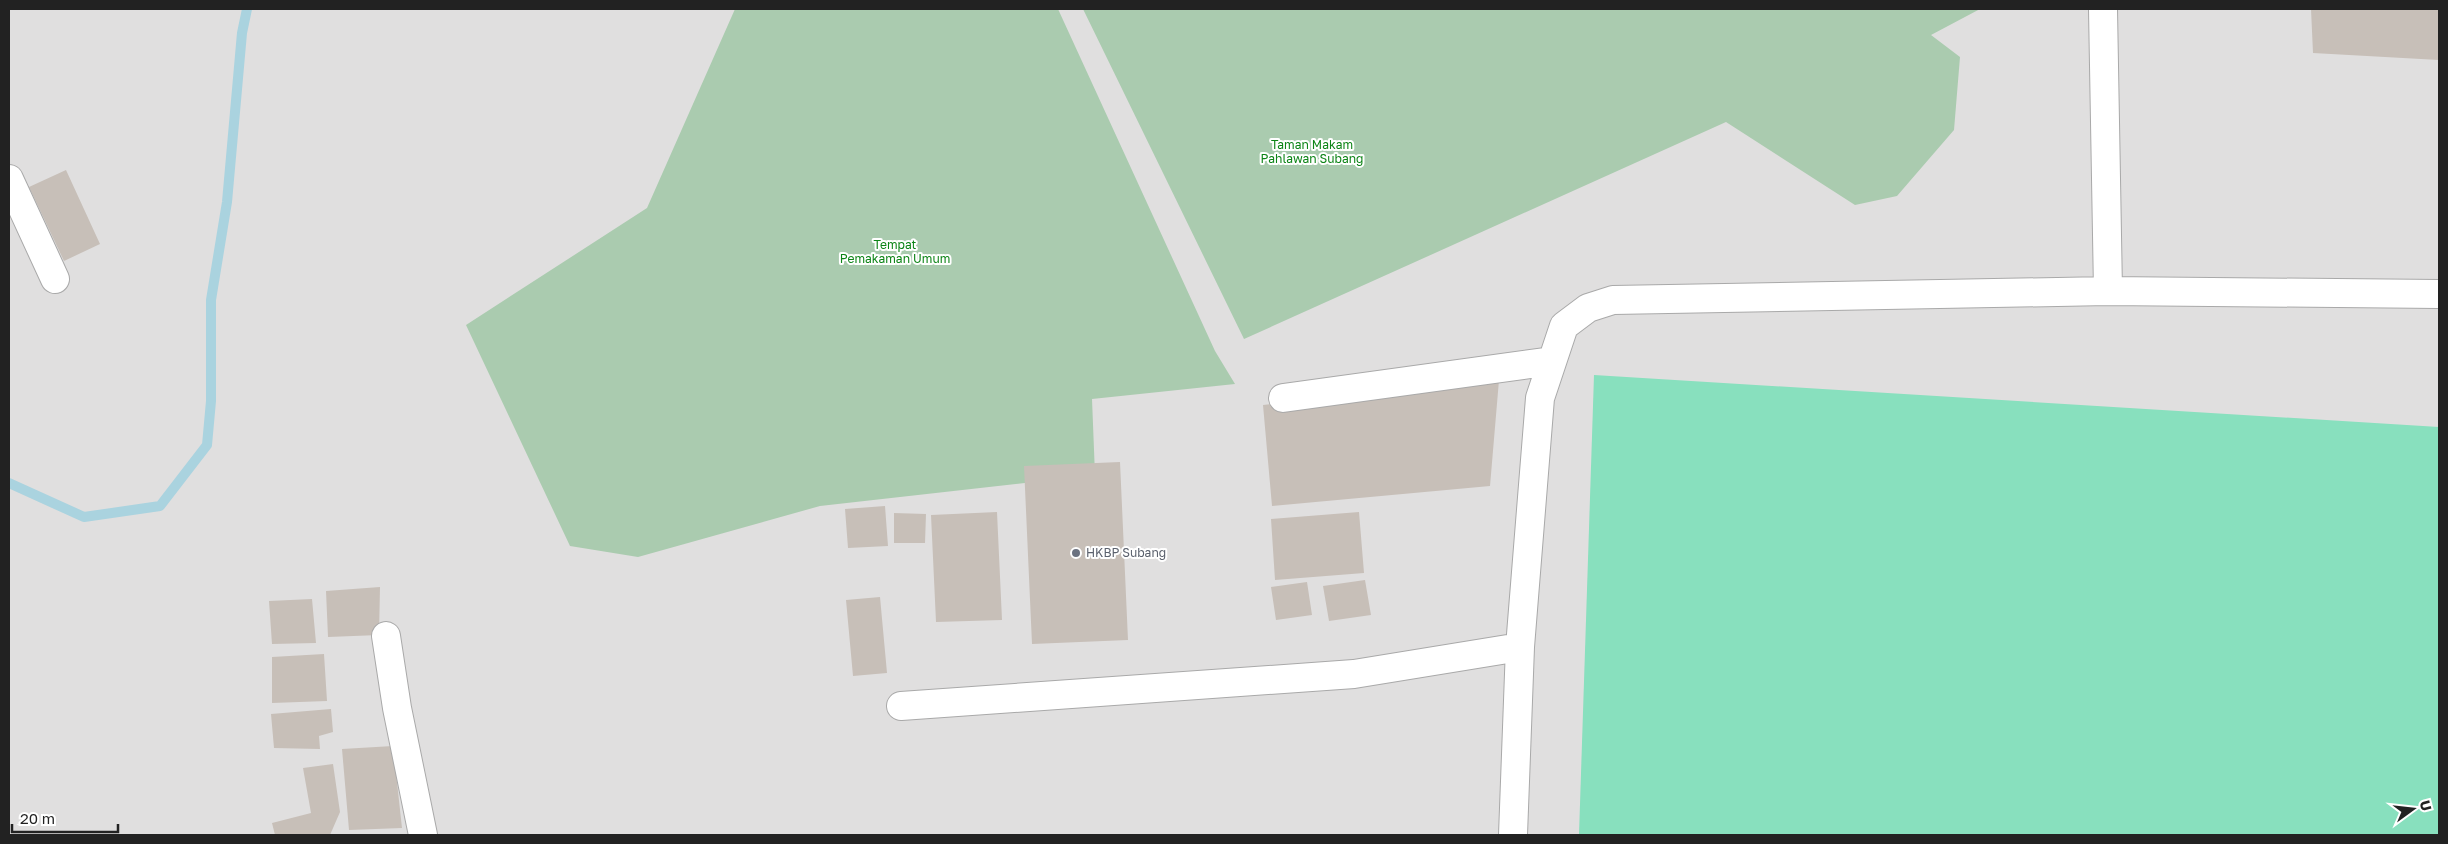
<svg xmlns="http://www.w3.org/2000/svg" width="2448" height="844" viewBox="0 0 2448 844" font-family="'Golos Text',sans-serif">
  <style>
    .residential { fill: #e0dfdf }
    .cemetery { fill: #aacbaf }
    .pitch { fill: #88e0be }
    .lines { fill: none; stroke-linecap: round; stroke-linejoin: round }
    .stream { stroke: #aad3df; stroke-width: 10 }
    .building { fill: #c7bfb8 }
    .minor-casing { stroke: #a9a9a9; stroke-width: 30 }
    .minor { stroke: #fff; stroke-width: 28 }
    .worship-dot { fill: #6b7280; stroke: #fff; stroke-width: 2 }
    .labels { text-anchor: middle; stroke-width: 4; stroke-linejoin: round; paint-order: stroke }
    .park-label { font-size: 12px; fill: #0c8416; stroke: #fff }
    .worship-label { font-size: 12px; fill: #5b616d; stroke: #fff; text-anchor: start }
  </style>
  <rect width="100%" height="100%" fill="#f2efe9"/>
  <path class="residential" d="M9,9h2430v826h-2430z"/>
  <path class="cemetery" d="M735,9h323l157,342 20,33 -143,15 3,76 -275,31 -182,51 -68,-11 -104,-221 181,-117z
    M1083,9h897l-49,26 29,22 -6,73 -57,66 -42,9 -129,-83 -482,217z"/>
  <path class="pitch" d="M1594,375l845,52v408h-860z"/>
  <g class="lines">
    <path class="stream" d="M9,483l75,34 76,-11 47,-61 4,-44v-101l16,-98 15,-169 5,-24"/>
  </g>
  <path class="building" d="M2311,9h128v51l-126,-7z
    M66,170l34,74 -36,17 -35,-74z
    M1499,380l-9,106 -218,20 -9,-101z
    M1120,462l8,178 -96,4 -8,-178z
    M885,506l3,40 -40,2 -3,-39z
    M997,512l5,108 -66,2 -5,-107z
    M1359,512l5,61 -89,7 -4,-61z
    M894,513l32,1 -1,29h-31z
    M1365,580l6,35 -42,6 -6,-35z
    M1307,582l5,33 -36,5 -5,-33z
    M380,587l-1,48 -51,2 -2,-46z
    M880,597l7,76 -34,3 -7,-76z
    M312,599l4,44 -44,1 -3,-43z
    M324,654l3,47 -55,2v-46z
    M331,709l2,23 -14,4 1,13 -46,-1 -3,-34z
    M393,746l9,82 -53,2 -7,-81z
    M333,764l7,48 -10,23h-55l-3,-12 39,-10 -8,-45z"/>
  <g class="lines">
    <defs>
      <path id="minor" d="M2103,9l5,282
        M9,179l46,100
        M1283,398l269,-37
        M386,636l11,72 26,127
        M901,706l453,-32 166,-27
        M1513,835l7,-188 20,-249 24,-72 24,-18 25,-8 495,-9 331,3"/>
    </defs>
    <use href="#minor" class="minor-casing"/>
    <use href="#minor" class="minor"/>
  </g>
  <circle class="worship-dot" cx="1076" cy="553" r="5"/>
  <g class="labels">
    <g class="park-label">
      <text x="1312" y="149">Taman Makam<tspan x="1312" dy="14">Pahlawan Subang</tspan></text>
      <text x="895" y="249">Tempat<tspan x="895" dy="14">Pemakaman Umum</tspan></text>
    </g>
    <g class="worship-label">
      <text x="1086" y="557">HKBP Subang</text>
    </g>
  </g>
  <rect width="2448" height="844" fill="none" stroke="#222222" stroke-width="20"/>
  <g transform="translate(2413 809) rotate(75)" stroke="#ffffff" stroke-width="4" paint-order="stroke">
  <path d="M0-4L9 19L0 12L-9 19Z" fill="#222222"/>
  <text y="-8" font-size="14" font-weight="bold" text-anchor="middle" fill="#222222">U</text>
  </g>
  <path d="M12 824v8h106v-8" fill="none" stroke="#222222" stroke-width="2.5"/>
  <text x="20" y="824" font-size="15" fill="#222222" stroke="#ffffff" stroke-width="4" paint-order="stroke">20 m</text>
</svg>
